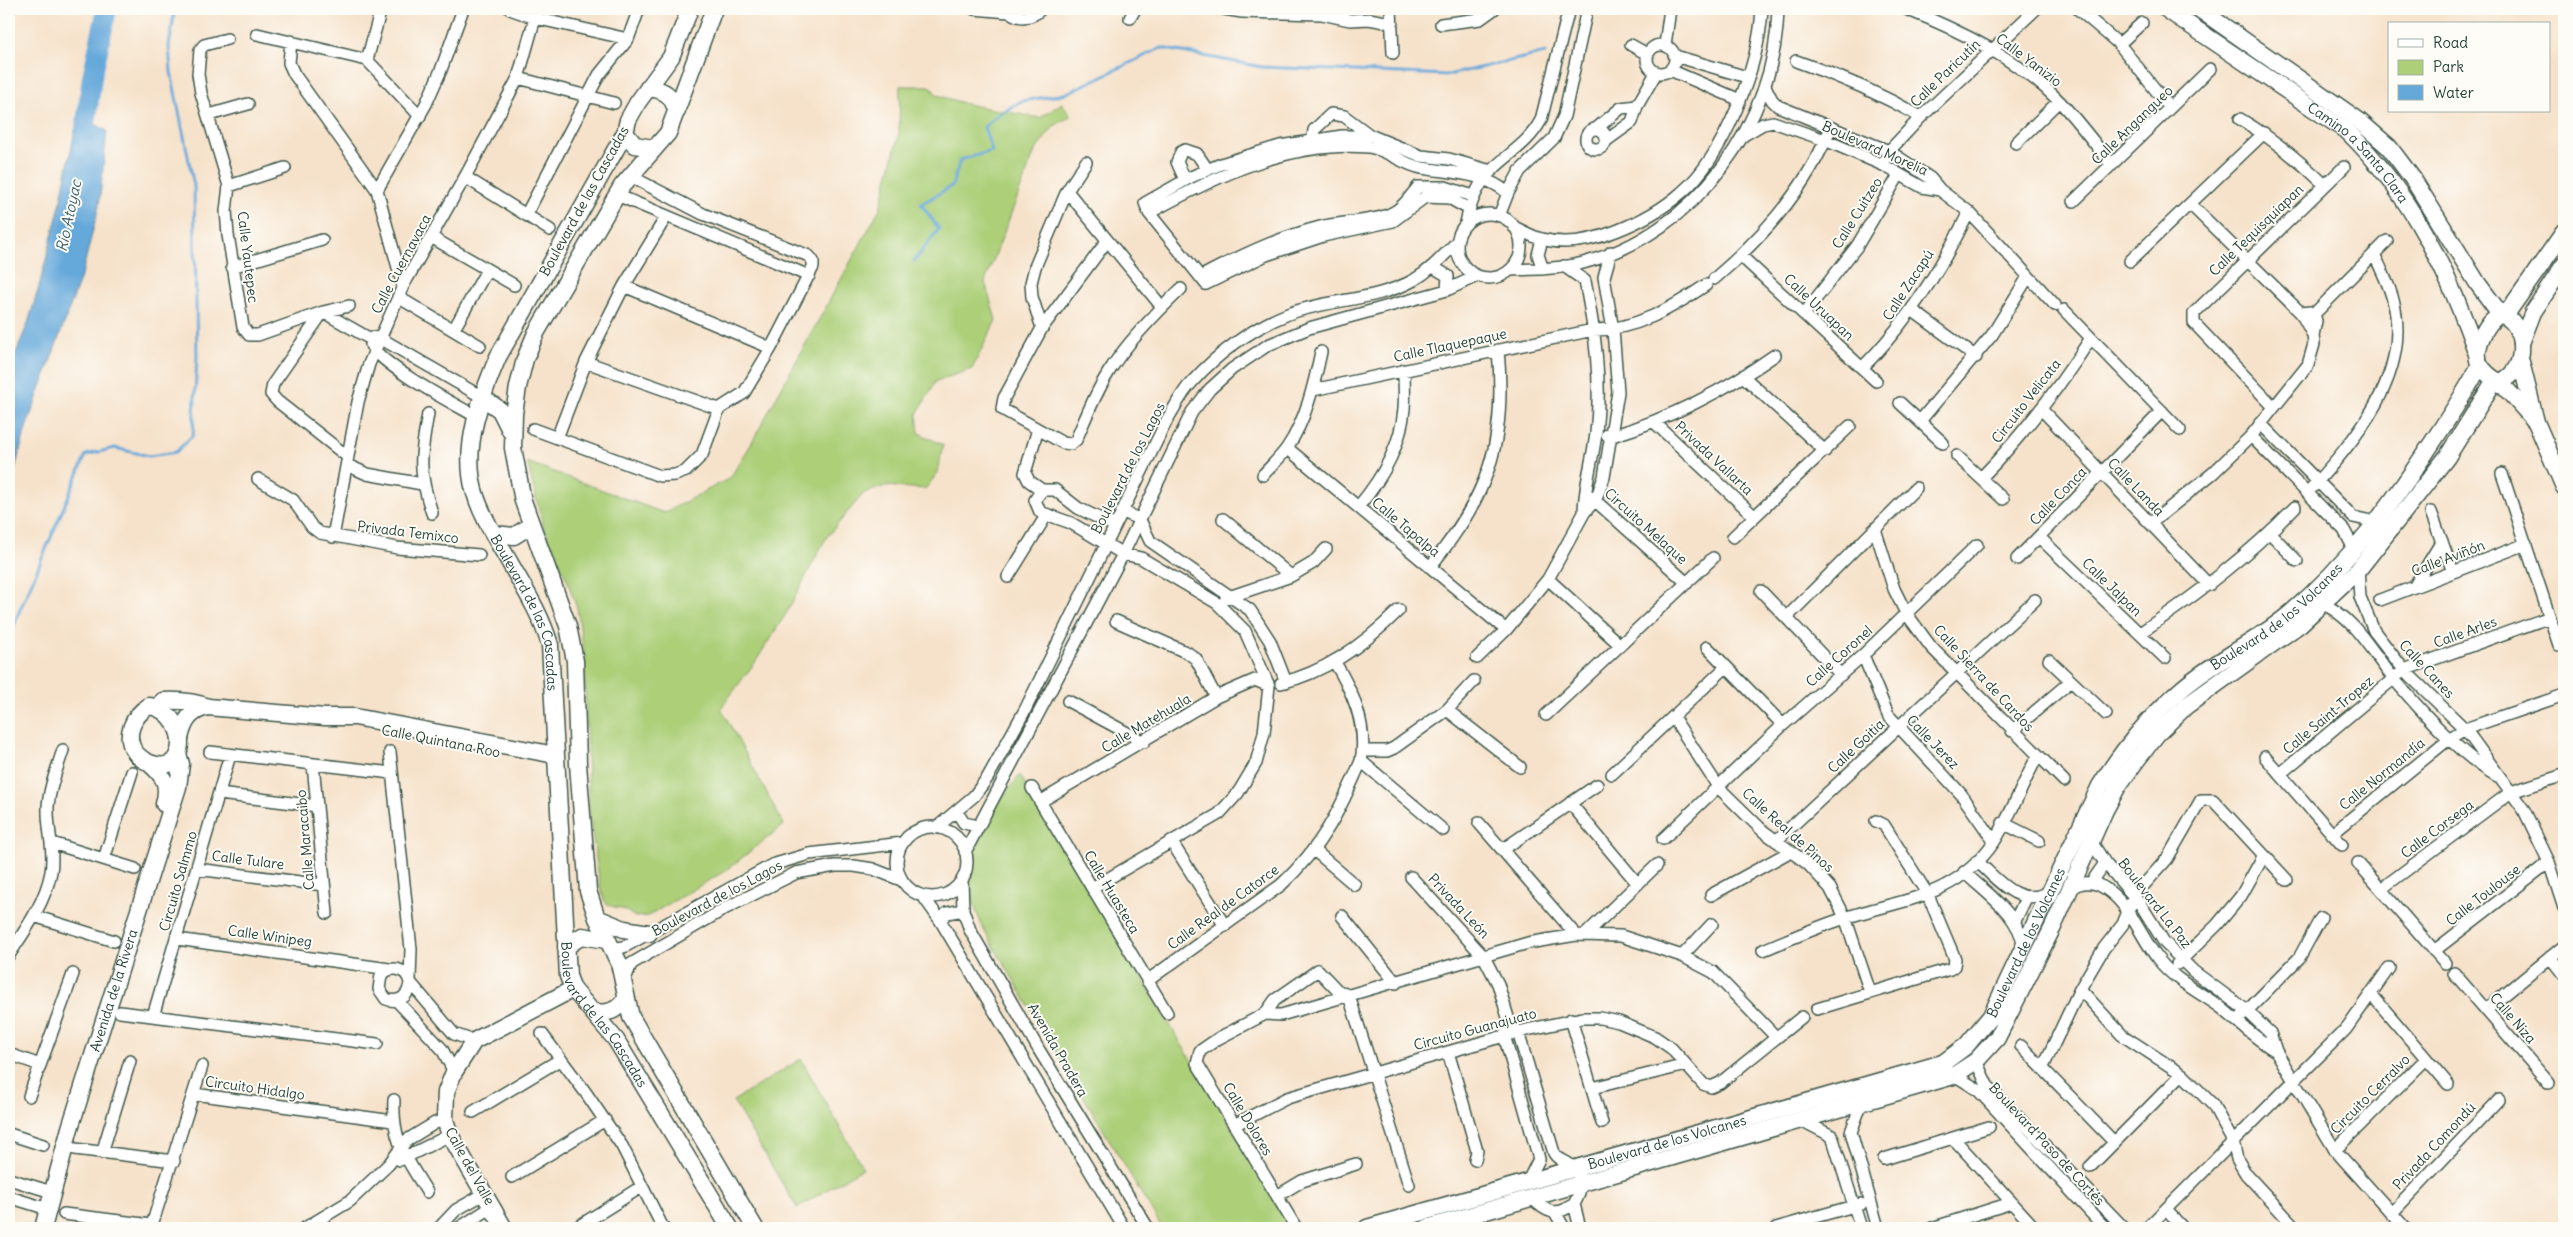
<svg xmlns="http://www.w3.org/2000/svg" width="2573" height="1237" viewBox="0 0 2573 1237" font-family="Delius,sans-serif">
  <style>
    .green { fill: #accf78; stroke: #668656 }
    .water { fill: #65a8da; stroke: #427287 }
    .lines { fill: none; stroke-linecap: round; stroke-linejoin: round }
    .stream { stroke: #65a8da; stroke-width: 3 }
    .river { stroke: #65a8da; stroke-width: 20 }
    .street-casing { stroke: #3f564a; stroke-width: 14 }
    .secondary-casing { stroke: #3f564a; stroke-width: 19 }
    .street { stroke: #fff; stroke-width: 11 }
    .secondary { stroke: #fff; stroke-width: 16 }
    .labels { text-anchor: middle; stroke-width: 4; stroke-linejoin: round; paint-order: stroke }
    .street-label { font-size: 14px; fill: #1f3d34; stroke: #fdfcf7 }
    .water-label { font-size: 15px; font-style: italic; fill: #38626e; stroke: #fdfcf7 }
  </style>
  <rect width="100%" height="100%" fill="#fdfcf7"/>
  <filter id="ink" filterUnits="userSpaceOnUse"><feTurbulence type="fractalNoise" baseFrequency=".02" numOctaves="2"/><feDisplacementMap in="SourceGraphic" scale="10" xChannelSelector="R" yChannelSelector="G"/><feConvolveMatrix kernelMatrix="1 2 1 2 8 2 1 2 1" color-interpolation-filters="sRGB"/></filter>
  <filter id="wash" filterUnits="userSpaceOnUse"><feTurbulence type="fractalNoise" baseFrequency=".0096" numOctaves="4" result="noise"/><feDisplacementMap in="SourceGraphic" scale="20" xChannelSelector="R" yChannelSelector="G"/><feGaussianBlur stdDeviation="1.12" result="paint"/><feColorMatrix in="noise" values="0 0 0 0 0 0 0 0 0 0 0 0 0 0 0 0 0 1.4 0 .05"/><feComposite in="paint" operator="in"/></filter>
  <g filter="url(#wash)">
    <rect width="100%" height="100%" fill="#f6e2ca"/>
    <path class="green" d="M900,86h30l7,9 29,9 74,14 22,-15 9,13 -17,10 -19,25 -50,131 11,38 -24,49 -36,12 -19,33 2,19 24,12 -6,29 -12,15 -39,-3 -22,7 -38,45 -39,74 -31,49 -35,47 63,117 -59,46 -77,45 -13,1 -10,-7 -17,-5 -4,-4 -4,-16 -11,-73 -5,-158 -7,-46 -11,-31 -22,-48 -17,-67 137,51 66,-35 17,-27 133,-243 19,-74z
      M1020,775l272,453h-130l-177,-296c-33,-69 -11,-104 35,-157z
      M801,1059l62,109 -66,40 -64,-107z"/>
    <path class="water" d="M87,119l20,12 -8,75 -17,68 -56,154 -17,64v-122l19,-47 10,-33 21,-81 16,-79z"/>
    <g class="lines">
      <path class="stream" d="M914,261l25,-32 -18,-25 31,-18 8,-26 32,-9 -8,-24 12,-11 26,-15 43,-7 96,-46 101,19 186,8 97,-22
        M9,641l8,-24 69,-162 29,-7 34,8 27,-4 17,-17 4,-79 -3,-170 -23,-114 -2,-26 6,-37"/>
      <path class="river" d="M83,145l9,-68 15,-68"/>
    </g>
  </g>
  <g filter="url(#ink)">
    <g class="lines">
      <defs>
        <path id="street" d="M510,9l25,9 93,21
          M974,9l35,3
          M1007,9c10,11 24,10 34,0
          M1224,9l18,3 80,2 28,6 19,-1 22,4
          M1391,9l2,44
          M1906,9c55,22 112,50 154,93 19,20 35,42 52,63
          M2078,9l41,35 51,64
          M1130,18l5,-9
          M1441,24l39,-5 14,-10
          M257,34l110,26 53,56
          M227,39l-23,6 -4,5 -2,24 3,19 28,93 -3,25 2,24 15,92 6,8h9l65,-23 26,-6
          M291,41l-2,22 5,11 83,116 26,96
          M2119,44l23,-21
          M1647 59a14 14 0 1 1 28 0a14 14 0 1 1-28 0Z
          M1631,45l16,9
          M1665,45l5,-36
          M1675,56l72,21
          M367,60l14,-51
          M1796,61c44,15 85,33 125,56
          M1670,70l70,30
          M518,78l96,25
          M1765,86l7,14 6,6 111,45 41,27 10,12 29,22 86,93
          M209,115l39,-11
          M2240,119c32,19 58,40 85,66
          M1597,128l24,-20 16,-2
          M1586 139a10 10 0 1 1 20 0a10 10 0 1 1-20 0Z
          M1744,135l19,-11 10,-2 52,18 58,25 39,22 18,3
          M1607,140l25,-18 5,-16 19,-33
          M2016,143l43,-42
          M1312,145l2,-15 17,-16 13,2 27,20
          M1883,165l6,-14 32,-34 115,-108
          M465,177l85,53
          M1185,180l-8,-18 4,-10 4,-2 12,4 11,16
          M229,186l56,-18
          M377,190l49,-86 15,-34 22,-61
          M1067,191l95,116
          M617,195l192,81
          M2074,201l136,-132
          M2190,204l111,109
          M1469,209l-20,-11 -24,-1 -32,24 -70,15 -57,19 -60,29 -57,-71 -4,-10 46,-26 30,-13 59,-18 62,-10h30l49,20 28,3 42,12
          M1149,213c67,-37 141,-73 220,-66 18,2 34,18 53,21 30,5 61,4 86,25
          M1457 246a32 32 0 1 1 64 0a32 32 0 1 1-64 0Z
          M526,215l73,-140 29,-36 11,-30
          M1499,216l9,-23 12,-22 34,-33 10,-22 23,-107
          M1466,223c4,-19 11,-38 25,-52 18,-18 38,-28 50,-51l28,-111
          M1514,227c9,4 18,10 28,12 24,7 51,1 74,-8 23,-9 47,-22 65,-38 44,-37 78,-128 81,-184
          M431,237l83,48
          M1542,239l-4,16 5,14
          M1107,241l-65,87 -38,70 -2,11 61,34 8,1 5,-4c11,-25 21,-51 36,-73 18,-28 45,-55 69,-78
          M1741,256l135,125
          M2130,261l134,-128
          M1564,266l21,15c10,51 17,101 11,152 -3,27 -12,53 -12,80
          M232,267l90,-27
          M1433,267l15,9 -1,14
          M1511,270c24,-1 48,-1 72,-7 112,-29 193,-140 195,-254
          M1200,277c38,-20 77,-39 120,-50 19,-5 58,-5 74,-15 10,-5 17,-17 24,-25h27l28,9
          M1714,279c47,-40 90,-87 114,-145
          M624,286l147,62
          M398,297l82,49
          M1912,310l64,47
          M2064,310l116,120
          M1804,314l53,-68 42,-71
          M2314,314l73,-73
          M1042,328l-10,-31 -1,-14 4,-16 32,-76 19,-29
          M454,329l33,-59
          M371,345c14,23 80,57 106,72
          M586,362l133,47
          M1862,368c45,-45 79,-99 107,-156
          M1744,377l81,74
          M1313,390l280,-60c43,0 79,-22 113,-45
          M1900,403l43,40
          M2273,406l-79,-83v-10l150,-146
          M2042,410l167,175
          M428,414c-8,43 -10,57 4,99
          M1920,421l72,-86 36,-58
          M1654,422l100,94
          M2260,423l93,94 23,5
          M533,429l127,47 15,-1 11,-4 16,-16 17,-46 25,-16 27,-45 42,-81v-6l-4,-5 -106,-42 -73,-38
          M1038,429l-13,44 4,8 13,9
          M1607,435l5,1c59,-18 112,-45 163,-81
          M2251,436l93,94 10,19
          M557,438l29,-76 38,-76 42,-69
          M1287,448l219,182
          M1957,456l46,43
          M348,457l-71,-56 -6,-7 2,-10 50,-72 44,25 13,1 102,59
          M347,465l20,9 55,10
          M2502,474l57,171
          M1263,475c8,-9 17,-17 24,-27 19,-28 27,-63 34,-96
          M1981,478c42,-43 77,-89 110,-140
          M258,479l35,21 19,27 8,6 77,15 82,7
          M2308,492c46,-51 105,-117 85,-192 -4,-16 -12,-31 -19,-46
          M1590,496l97,87
          M1358,507c23,-27 43,-61 46,-98 1,-12 0,-26 0,-39
          M1122,511l18,9 10,21 100,69 20,31 16,41
          M2431,512l22,60
          M1223,519l68,57
          M2151,523l62,-50 38,-37 57,-71 6,-21 -1,-9 -12,-22 9,-1 4,2 2,7 -3,14
          M1875,529l19,60 12,24 25,34 133,134
          M2270,533l27,28
          M333,537l25,-135 11,-38 34,-78 62,-109 53,-99 17,-60
          M1733,537l117,-111
          M2039,537l126,121
          M2017,559l145,-148
          M1430,567c58,-72 77,-123 68,-217
          M2358,570l2,27 14,34 30,39 61,59 59,81 25,52 15,46
          M1008,577l38,-61
          M1548,579l72,66
          M2414,587l28,-46
          M1761,591l80,84
          M1226,598l65,-22 22,-13 13,-14
          M2380,600l146,-56
          M2323,604c32,14 49,49 71,75 28,33 66,76 103,97
          M1787,617l129,-129
          M1116,621l72,32 8,6 20,38
          M2140,633c56,-38 108,-77 155,-126
          M1707,647l76,78
          M1863,655l25,60 73,79 33,47
          M1477,658l29,-28 42,-51 36,-66 12,-14 8,-22 14,-85 -5,-62 -9,-53 7,-25
          M2049,660l57,54
          M1281,683c45,-11 86,-41 118,-73
          M1068,701l76,41
          M1447,710l73,57
          M1546,715l167,-157
          M1673,717l46,71 44,43 45,33 22,24 15,29 25,75
          M2012,731l59,-50
          M1363,751h24l7,-3 53,-38 27,-29
          M210,752l182,21
          M390,752l21,197 -1,30
          M2265,757l77,88
          M1361,761l82,69
          M313,764l14,149
          M1612,774l114,-107
          M2280,774l124,-104 146,-53
          M1032,788l135,225
          M219,794l98,12
          M1040,802l176,-105 39,-17 14,6
          M1570,803l68,81
          M957,812l7,11 14,3
          M1479,823l97,112
          M2003,823l36,18
          M897 862a35 35 0 1 1 70 0a35 35 0 1 1-70 0Z
          M936,828l38,-32 14,-19 37,-67 142,-290c8,-13 15,-28 25,-38 26,-29 60,-54 96,-68 40,-15 88,-13 126,-34 17,-10 29,-24 43,-38
          M2332,834l118,-96 15,-9 99,-34
          M2089,838l16,25 36,42 23,37 29,29 54,40 23,22 6,18 59,99 70,78
          M1663,839l120,-114 80,-70 114,-110
          M1171,841l54,85
          M1776,841l259,-241
          M52,843l83,26
          M1314,850l41,35
          M1502,850l95,-65
          M965,852l158,-298 69,-142 18,-23 22,-20 36,-24 41,-17 138,-38 30,-14
          M104,859l28,-87
          M1977,861c22,20 42,48 74,30
          M2358,863l87,100
          M197,869l127,16
          M1964,872c23,22 55,42 60,75
          M1411,877l73,80 14,27 12,40 8,8 36,121c4,7 9,7 15,11 15,10 13,27 5,40l6,24
          M962,880l1,30 7,20 69,120 109,178
          M2091,883l14,-20
          M1092,888l127,-74 19,-21 18,-30 8,-30 5,-47 -24,-55 -28,-28 -76,-45 -18,-4 -52,-31 -31,-11 -5,-12 7,-10h13l23,18 37,18
          M2070,888c12,-7 25,-7 36,1 25,17 34,47 52,70 15,20 41,33 61,47 19,15 36,33 57,45
          M2381,889l130,-97 53,-17
          M1711,895l80,-44
          M923,896l17,24 184,308
          M34,916l80,25
          M1342,916l54,67
          M940,920l7,-7 16,-3
          M2015,921l11,-23
          M1585,935l72,-70
          M177,939l212,30
          M611,946l9,2 6,-2 146,-81 37,-11 94,-11
          M1763,950c27,-11 54,-23 82,-32 59,-20 109,-19 149,-76 15,-23 29,-59 43,-85
          M2434,951l115,-89
          M9,955c17,-26 36,-52 42,-83 4,-22 -4,-43 -3,-65 1,-19 9,-38 15,-57
          M1682,956l30,-32
          M2550,957l14,18
          M2177,964l40,-39 24,-29 23,-41
          M2454,973l95,110
          M1147,981l134,-96c40,-37 59,-74 80,-124 7,-36 -9,-71 -27,-100
          M410,982c-1,14 -10,22 -24,17l-7,-10 2,-14c11,-10 25,-7 29,7l44,52 20,7
          M624,982l7,-18 95,-56 70,-35 39,-7h19l19,3 28,11
          M2080,989l42,46 60,39 31,31 20,37 4,17 9,15 50,54
          M2372,995l76,89
          M397,1001l45,48 12,23
          M1817,1009l133,-40 4,-3 1,-7 -27,-64 -44,-70 -8,-4
          M2486,1010l78,-64
          M120,1012l257,32
          M1265,1014l10,-14 43,-30 19,20 12,6 60,189
          M153,1016l77,-261
          M2242,1016l57,-58 22,-40
          M1571,1019l31,104
          M1507,1030l-3,5 35,124 -12,24
          M542,1034l44,59 36,53 41,82
          M2021,1046l93,96
          M1448,1052l29,99 -2,9
          M9,1054l31,11
          M1976,1061l11,24 137,143
          M2043,1067l37,-78 24,-41 19,-24 11,-28 33,-37 34,-59h12l74,80
          M1950,1072l28,18 127,138
          M1592,1088l94,-23
          M194,1094l199,27
          M29,1096l44,-122
          M1860,1098l2,4 -11,30 27,96
          M394,1100c-2,42 12,57 33,92
          M473,1112l88,-53
          M1801,1120l31,16 29,92
          M1234,1125l53,-27 231,-66 64,-14h18l19,4 36,15 16,11 32,36 8,3 9,-4 82,-66
          M9,1134l34,11
          M1953,1138l82,90
          M75,1149l99,12
          M2335,1150l91,-91
          M102,1153l28,-92
          M1884,1159l105,-32
          M400,1160l50,-25
          M2090,1167l92,-93
          M512,1177l93,-57
          M9,1179l43,13
          M1277,1196l25,-15 54,-17
          M9,1197l39,12
          M1532,1198c15,15 23,19 42,6
          M2166,1210l17,18
          M1555,1212l9,16
          M2392,1213l107,-113
          M64,1214l87,11
          M1295,1226l-98,-163 3,-12 19,-13 46,-24 16,1 247,-72 48,-8 45,1 61,20 31,16 63,65
          M151,1228l51,-162
          M305,1228l45,-27 39,-37 18,-24 28,-17 10,-3
          M439,1228l17,-18 28,-16
          M459,1228l33,-21
          M576,1228l65,-41
          M1776,1228l85,-24
          M1932,1228l79,-25
          M2147,1228l199,-199 43,-61"/>
        <g id="secondary">
          <path id="s1" d="M690,9l-19,48 -33,45 -10,18 -3,13 -127,224c-17,40 -36,89 -24,133 8,29 27,56 41,82 14,24 27,46 35,73l18,331 5,13 43,51 114,188"/>
          <path d="M714,9l-46,124 -46,53 -86,147 -11,26 -7,28 -4,27 -1,34 10,53 45,125 7,35 3,103 10,127 9,27 22,45 12,54 124,211"/>
          <path id="s2" d="M2166,9l182,123c63,61 102,143 130,225"/>
          <path d="M2199,9l159,111 31,27 24,32 65,105 23,31"/>
          <path d="M648,88c18,2 23,7 29,23"/>
          <path d="M625,133l10,12 18,3"/>
          <path d="M2501,315c24,5 30,55 -1,67 -8,-3 -17,-11 -21,-19 -6,-13 8,-45 22,-48z"/>
          <path d="M2505,316l59,-84"/>
          <path d="M2521,343l12,-31 31,-47"/>
          <path d="M2521,362l15,60 28,65"/>
          <path d="M2500,382l34,38"/>
          <path d="M482,397l18,13 11,22"/>
          <path d="M494,534l20,2 16,-10"/>
          <path d="M149,706c21,2 38,29 28,50 -8,17 -34,8 -42,-4 -12,-17 -1,-37 14,-46z"/>
          <path d="M160,707l3,-6c16,-1 30,0 45,6"/>
          <path d="M180,738c4,-17 10,-27 28,-31l117,10h30l200,38"/>
          <path d="M150,764c15,13 19,21 14,40"/>
          <path d="M597,918l27,11 25,4"/>
          <path d="M566,947l16,-11 24,4"/>
          <path d="M594,1012c15,2 22,-1 32,-13"/>
          <path id="s3" d="M43,1228l27,-100 108,-341 3,-23 -3,-10"/>
          <path d="M504,1228l-54,-93 -5,-15 1,-28 8,-20 20,-31 99,-52"/>
          <path id="s4" d="M1367,1228l576,-165 23,-17 25,-30 109,-230c23,-37 50,-70 83,-98 34,-29 76,-47 109,-76 56,-48 100,-108 140,-169 17,-26 34,-51 48,-78"/>
          <path d="M1427,1228l526,-152 23,-15 21,-23 56,-111 52,-117 13,-24 18,-25 21,-27 29,-28 114,-82 58,-54 89,-113 48,-77"/>
        </g>
      </defs>
      <use href="#street" class="street-casing"/>
      <use href="#secondary" class="secondary-casing"/>
      <use href="#street" class="street"/>
      <use href="#secondary" class="secondary"/>
    </g>
  </g>
  <g class="labels">
    <g class="street-label">
      <text transform="translate(2029 60) rotate(37)" y="5">Calle Yanizio</text>
      <text transform="translate(1945 73) rotate(-44)" y="5">Calle Paricutín</text>
      <text transform="translate(2132 125) rotate(-44)" y="5">Calle Angangueo</text>
      <text transform="translate(1875 148) rotate(24)" y="5">Boulevard Morelia</text>
      <text dy="5" stroke="none"><textPath href="#s2" startOffset="241">Camino a Santa Clara</textPath></text>
      <text transform="translate(584 201) rotate(-61)" y="5">Boulevard de las Cascadas</text>
      <text transform="translate(1857 213) rotate(-58)" y="5">Calle Cuitzeo</text>
      <text transform="translate(2256 230) rotate(-44)" y="5">Calle Tequisquiapan</text>
      <text transform="translate(248 257) rotate(83)" y="5">Calle Yautepec</text>
      <text transform="translate(401 264) rotate(-62)" y="5">Calle Cuernavaca</text>
      <text transform="translate(1908 285) rotate(-57)" y="5">Calle Zacapú</text>
      <text transform="translate(1819 307) rotate(43)" y="5">Calle Uruapan</text>
      <text transform="translate(1450 345) rotate(-12)" y="5">Calle Tlaquepaque</text>
      <text transform="translate(2026 401) rotate(-52)" y="5">Circuito Velicata</text>
      <text transform="translate(1714 458) rotate(43)" y="5">Privada Vallarta</text>
      <text transform="translate(1128 468) rotate(-63)" y="5">Boulevard de los Lagos</text>
      <text transform="translate(2136 487) rotate(46)" y="5">Calle Landa</text>
      <text transform="translate(2058 496) rotate(-46)" y="5">Calle Conca</text>
      <text transform="translate(1646 526) rotate(42)" y="5">Circuito Melaque</text>
      <text transform="translate(1406 527) rotate(40)" y="5">Calle Tapalpa</text>
      <text transform="translate(408 532) rotate(7)" y="5">Privada Temixco</text>
      <text transform="translate(2448 558) rotate(-21)" y="5">Calle Aviñón</text>
      <text transform="translate(2112 587) rotate(44)" y="5">Calle Jalpan</text>
      <text dy="5" stroke="none"><textPath href="#s1" startOffset="671">Boulevard de las Cascadas</textPath></text>
      <text dy="5" stroke="none"><textPath href="#s4" startOffset="1168">Boulevard de los Volcanes</textPath></text>
      <text transform="translate(2465 632) rotate(-20)" y="5">Calle Arles</text>
      <text transform="translate(1839 656) rotate(-42)" y="5">Calle Coronel</text>
      <text transform="translate(2427 669) rotate(47)" y="5">Calle Canes</text>
      <text transform="translate(1984 678) rotate(47)" y="5">Calle Sierra de Cardos</text>
      <text transform="translate(2328 715) rotate(-40)" y="5">Calle Saint-Tropez</text>
      <text transform="translate(1146 723) rotate(-31)" y="5">Calle Matehuala</text>
      <text transform="translate(441 741) rotate(11)" y="5">Calle Quintana Roo</text>
      <text transform="translate(1933 742) rotate(46)" y="5">Calle Jerez</text>
      <text transform="translate(1856 746) rotate(-43)" y="5">Calle Goitia</text>
      <text transform="translate(2382 774) rotate(-39)" y="5">Calle Normandía</text>
      <text transform="translate(2437 829) rotate(-37)" y="5">Calle Corsega</text>
      <text transform="translate(1788 830) rotate(42)" y="5">Calle Real de Pinos</text>
      <text transform="translate(305 840) rotate(-95)" y="5">Calle Maracaibo</text>
      <text transform="translate(248 860) rotate(7)" y="5">Calle Tulare</text>
      <text transform="translate(178 881) rotate(-74)" y="5">Circuito Salmmo</text>
      <text transform="translate(1112 892) rotate(59)" y="5">Calle Huasteca</text>
      <text transform="translate(2483 895) rotate(-38)" y="5">Calle Toulouse</text>
      <text transform="translate(717 898) rotate(-28)" y="5">Boulevard de los Lagos</text>
      <text transform="translate(2155 903) rotate(52)" y="5">Boulevard La Paz</text>
      <text transform="translate(1459 906) rotate(47)" y="5">Privada León</text>
      <text transform="translate(1223 907) rotate(-36)" y="5">Calle Real de Catorce</text>
      <text transform="translate(270 936) rotate(8)" y="5">Calle Winipeg</text>
      <text dy="5" stroke="none"><textPath href="#s4" startOffset="748">Boulevard de los Volcanes</textPath></text>
      <text dy="5" stroke="none"><textPath href="#s3" startOffset="248">Avenida de la Rivera</textPath></text>
      <text dy="5" stroke="none"><textPath href="#s1" startOffset="1091">Boulevard de las Cascadas</textPath></text>
      <text transform="translate(2513 1018) rotate(49)" y="5">Calle Niza</text>
      <text transform="translate(1475 1029) rotate(-15)" y="5">Circuito Guanajuato</text>
      <text transform="translate(1058 1050) rotate(60)" y="5">Avenida Pradera</text>
      <text transform="translate(255 1088) rotate(8)" y="5">Circuito Hidalgo</text>
      <text transform="translate(2370 1094) rotate(-45)" y="5">Circuito Cerralvo</text>
      <text transform="translate(1248 1119) rotate(59)" y="5">Calle Dolores</text>
      <text dy="5" stroke="none"><textPath href="#s4" startOffset="312">Boulevard de los Volcanes</textPath></text>
      <text transform="translate(2047 1144) rotate(47)" y="5">Boulevard Paso de Cortés</text>
      <text transform="translate(2434 1146) rotate(-47)" y="5">Privada Comondú</text>
      <text transform="translate(470 1166) rotate(61)" y="5">Calle del Valle</text>
    </g>
    <g class="water-label">
      <text transform="translate(69 216) rotate(-78)" y="5">Río Atoyac</text>
    </g>
  </g>
  <rect width="2573" height="1237" fill="none" stroke="#fdfcf7" stroke-width="30"/>
  <rect x="2388" y="22" width="162" height="90" fill="#fdfcf7" stroke="#a4b0a9"/>
  <rect x="2398" y="39" width="25" height="8" fill="#ffffff" stroke="#a4b0a9"/>
  <text x="2433" y="48" font-size="15" fill="#1f3d34">Road</text>
  <rect x="2398" y="60" width="25" height="15" fill="#accf78" stroke="#a4b0a9"/>
  <text x="2433" y="72" font-size="15" fill="#1f3d34">Park</text>
  <rect x="2398" y="85" width="25" height="15" fill="#65a8da" stroke="#a4b0a9"/>
  <text x="2433" y="98" font-size="15" fill="#1f3d34">Water</text>
</svg>
